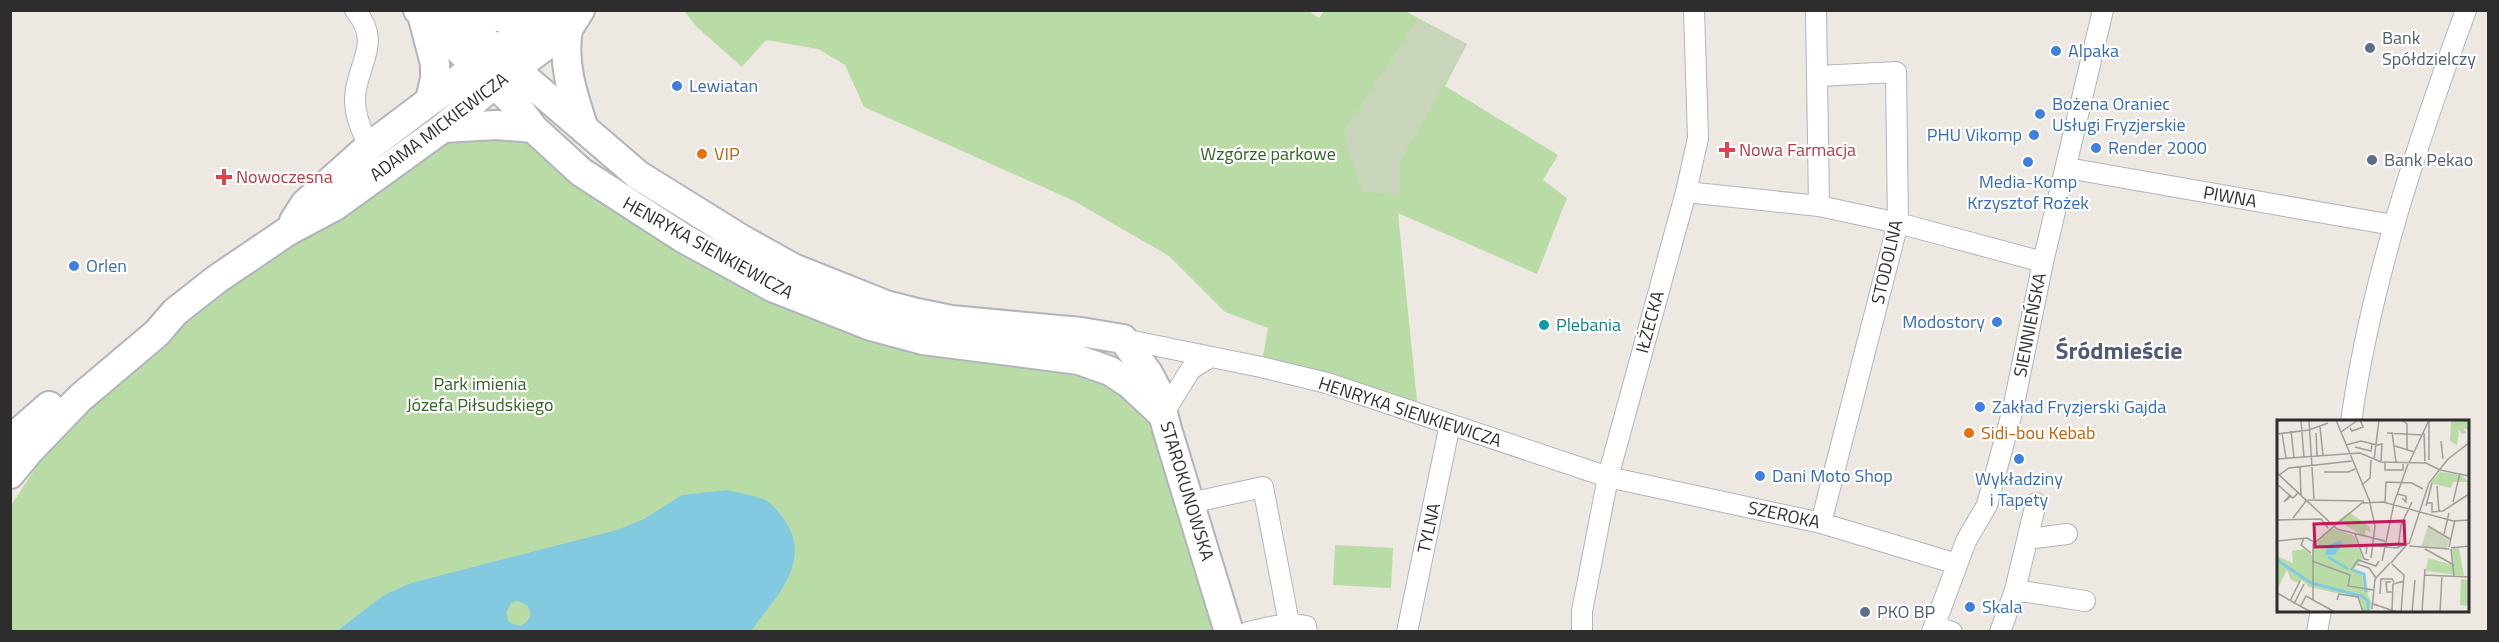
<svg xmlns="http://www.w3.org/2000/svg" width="2499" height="642" viewBox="0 0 2499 642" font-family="'Titillium Web',sans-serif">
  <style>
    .green { fill: #b9dca6 }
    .cemetery { fill: #c8d5bb }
    .water { fill: #83cae1; fill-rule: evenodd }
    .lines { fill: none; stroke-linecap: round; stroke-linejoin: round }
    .street-casing { stroke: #b2b4bc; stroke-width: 22 }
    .secondary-casing { stroke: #b2b4bc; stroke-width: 32 }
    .street { stroke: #fff; stroke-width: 20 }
    .secondary { stroke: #fff; stroke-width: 28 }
    .service-dot { fill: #5c6f8a; stroke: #fff; stroke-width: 2 }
    .shop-dot { fill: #3f7fe0; stroke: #fff; stroke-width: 2 }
    .health-dot { fill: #e0444e; stroke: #fff; stroke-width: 2 }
    .food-dot { fill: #e8710a; stroke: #fff; stroke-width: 2 }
    .culture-dot { fill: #0f9aa8; stroke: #fff; stroke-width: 2 }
    .labels { text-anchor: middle; stroke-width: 4.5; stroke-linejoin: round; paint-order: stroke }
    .service-label { font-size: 18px; fill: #4e5e75; stroke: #fff; text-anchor: start }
    .shop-label { font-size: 18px; fill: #366cbe; stroke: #fff; text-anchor: start }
    .street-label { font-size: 18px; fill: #2d2d2d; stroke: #fff }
    .health-label { font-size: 18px; fill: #be3a42; stroke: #fff; text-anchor: start }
    .food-label { font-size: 18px; fill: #c56008; stroke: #fff; text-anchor: start }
    .park-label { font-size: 18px; fill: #336325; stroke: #fff }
    .culture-label { font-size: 18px; fill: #0d838f; stroke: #fff; text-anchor: start }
    .district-label { font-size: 24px; font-weight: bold; fill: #535a79; stroke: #fff }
    .inset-river { fill: none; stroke: #83cae1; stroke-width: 3 }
    .inset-road { fill: none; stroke: #a09d9a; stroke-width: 1.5 }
    .view { fill: #c2185b; fill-opacity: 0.15; stroke: #c2185b; stroke-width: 3 }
    .inset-edge { fill: none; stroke: #2d2d2d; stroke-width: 3 }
  </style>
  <rect width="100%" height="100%" fill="#ede8e2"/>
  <path class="green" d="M1307,10l12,8 5,-7h81l62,33 -22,42 113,69 -15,25 24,18 -30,76 -139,-61 19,188 -1,11 -155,-45 7,-39 -43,-16 -56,-56 -95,-55 -210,-94 -19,-42 -27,-16 -52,-9 -24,27 -45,-40 -13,-16z
    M443,128h90l150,110 396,122 69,42 81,229h-1218l-1,-124 46,-70 133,-136z
    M1335,545l58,3 -2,40 -58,-3z"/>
  <path class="cemetery" d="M1418,19l49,25 -67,118v32l-38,-2 -19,-60z"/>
  <path class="water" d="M727,490c12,3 25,5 36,9 9,4 15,12 20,19 32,42 -8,80 -32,113h-414l47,-36 27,-12 206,-53 27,-11 38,-24zM517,601l10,4c6,9 3,17 -7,21l-11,-3 -3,-10 5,-10z"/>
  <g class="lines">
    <defs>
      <path id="street" d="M355,10c25,30 7,47 1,79 -4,19 4,41 14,57
        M1816,10l3,196
        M1819,76l77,-4 2,151 -77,300
        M2067,168l326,57
        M1686,192l133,14 79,17 145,39
        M1123,339l138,28 66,16 281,94 213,46 136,41
        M1163,414l28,-45 18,-11
        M2351,422c20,-142 66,-278 115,-412
        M1190,503l73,-16 26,136 -41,9
        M2028,539l39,-5
        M2015,590l70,11
        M1289,623l17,3 1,6
        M1934,626l18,6
        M1407,632l43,-208
        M1582,632v-21l26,-134 78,-285 12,-54 -4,-128
        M1932,632l34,-91 21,-36 26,-96 30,-147 60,-252
        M2000,632l15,-42 21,-87
        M2317,632l4,-22"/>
      <path id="secondary" d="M418,10l97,94 18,24 48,44 102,66 89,49 99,39 52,14 156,20 31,11 20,13 31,29
        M452,10l81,75 105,90 103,64 52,29 93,37 31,8 34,7 130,12 42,7 25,34 9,17 10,39 62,203
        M454,10l40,7h49
        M423,18l12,46v15l-5,21
        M568,29c-6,36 5,66 16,100
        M443,128l53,-3 37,3
        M294,221l11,-17 65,-58 181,-136
        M10,440l39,-34
        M10,474l19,-23 51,-53 77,-65 18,-21 42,-33 71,-48 47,-25 108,-78 51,-44 74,-55 12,-19"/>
    </defs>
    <use href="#street" class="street-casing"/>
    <use href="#secondary" class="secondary-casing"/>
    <use href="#street" class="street"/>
    <use href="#secondary" class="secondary"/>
  </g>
  <g class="service-dot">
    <circle cx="2370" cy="48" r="6"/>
    <circle cx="2372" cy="160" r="6"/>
    <circle cx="1865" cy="612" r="6"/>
  </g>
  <g class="shop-dot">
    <circle cx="2056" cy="51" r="6"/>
    <circle cx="677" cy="86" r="6"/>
    <circle cx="2040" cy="114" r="6"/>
    <circle cx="2034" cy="135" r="6"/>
    <circle cx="2096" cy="148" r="6"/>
    <circle cx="2028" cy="162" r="6"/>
    <circle cx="74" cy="266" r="6"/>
    <circle cx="1997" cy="322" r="6"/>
    <circle cx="1980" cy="407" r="6"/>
    <circle cx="2019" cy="459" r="6"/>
    <circle cx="1760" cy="476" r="6"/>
    <circle cx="1970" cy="607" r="6"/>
  </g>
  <g class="health-dot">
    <path d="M1724 141h6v6h6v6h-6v6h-6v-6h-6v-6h6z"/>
    <path d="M221 168h6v6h6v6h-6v6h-6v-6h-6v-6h6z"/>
  </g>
  <g class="food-dot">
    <circle cx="702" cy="154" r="6"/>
    <circle cx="1969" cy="433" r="6"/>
  </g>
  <circle class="culture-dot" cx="1544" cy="325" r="6"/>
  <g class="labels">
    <g class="service-label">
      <text x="2382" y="44">Bank<tspan x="2382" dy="21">Spółdzielczy</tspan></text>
      <text x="2384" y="166">Bank Pekao</text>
      <text x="1877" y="618">PKO BP</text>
    </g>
    <g class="shop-label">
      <text x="2068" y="57">Alpaka</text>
      <text x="689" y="92">Lewiatan</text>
      <text x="2052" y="110">Bożena Oraniec<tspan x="2052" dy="21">Usługi Fryzjerskie</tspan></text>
      <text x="2022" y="141" text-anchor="end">PHU Vikomp</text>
      <text x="2108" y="154">Render 2000</text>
      <text x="2028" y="188" text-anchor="middle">Media-Komp<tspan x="2028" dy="21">Krzysztof Rożek</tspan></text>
      <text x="86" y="272">Orlen</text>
      <text x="1985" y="328" text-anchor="end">Modostory</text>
      <text x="1992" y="413">Zakład Fryzjerski Gajda</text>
      <text x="1772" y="482">Dani Moto Shop</text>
      <text x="2019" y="485" text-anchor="middle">Wykładziny<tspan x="2019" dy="21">i Tapety</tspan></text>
      <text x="1982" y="613">Skala</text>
    </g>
    <g class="street-label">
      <text transform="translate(439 127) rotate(-37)" y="6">ADAMA MICKIEWICZA</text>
      <text transform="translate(2230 197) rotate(10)" y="6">PIWNA</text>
      <text transform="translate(708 248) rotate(29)" y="6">HENRYKA SIENKIEWICZA</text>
      <text transform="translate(1887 262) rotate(-77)" y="6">STODOLNA</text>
      <text transform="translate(1650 322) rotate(-75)" y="6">IŁŻECKA</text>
      <text transform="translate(2030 325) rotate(-79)" y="6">SIENNIEŃSKA</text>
      <text transform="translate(1410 412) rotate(18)" y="6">HENRYKA SIENKIEWICZA</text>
      <text transform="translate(1187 491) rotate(73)" y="6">STAROKUNOWSKA</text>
      <text transform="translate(1784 515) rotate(12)" y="6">SZEROKA</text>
      <text transform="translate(1429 528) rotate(-78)" y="6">TYLNA</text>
    </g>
    <g class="health-label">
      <text x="1739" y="156">Nowa Farmacja</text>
      <text x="236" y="183">Nowoczesna</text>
    </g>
    <g class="food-label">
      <text x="714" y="160">VIP</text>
      <text x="1981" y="439">Sidi-bou Kebab</text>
    </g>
    <g class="park-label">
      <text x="1268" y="160">Wzgórze parkowe</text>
      <text x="480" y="390">Park imienia<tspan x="480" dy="21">Józefa Piłsudskiego</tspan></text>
    </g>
    <g class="culture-label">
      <text x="1556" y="331">Plebania</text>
    </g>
    <g class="district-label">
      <text x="2119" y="359">Śródmieście</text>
    </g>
  </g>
  <g transform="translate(2277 420)">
    <rect width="192" height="192" fill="#ede8e2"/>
    <path d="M174,0h18v10l-5,-2 2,5 -4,1 -3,-4 -2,15 -7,-4zM163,52l21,3 8,7h-16l-2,6 -21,-5zM72,92l21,15v5l-5,-2 1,7 -29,-16zM53,108l23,7 11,21 -10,13 8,4 2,16h9l-6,4 5,10 -2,9h-7l-4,-14 -50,-11 -7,-7 -3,3 -8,-3 -4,-10 -10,20v-34l16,7 -1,-12 12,-2 8,6 1,-10zM182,128l5,28 -38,-5 2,-13 25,7 -2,-16zM184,159l8,1v26l-9,-1z" fill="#b9dca6"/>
    <path d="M151,106l21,14 -2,8h-26z" fill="#c8d5bb"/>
    <path d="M63,120l3,3 -8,12h-10l2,-9z" fill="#83cae1"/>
    <path class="inset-river" d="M51,137l20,12M0,140l34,23 51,13 6,5v11M76,150l11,4 2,18"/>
    <path class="inset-road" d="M24,0l3,37M32,0l5,79M59,0l34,82M125,0l5,4v25M43,7l3,28M73,8l2,3 11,-4 -3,-7M14,11l3,27M64,12l17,-12M115,12l4,30M5,13l4,25M39,13l1,23M110,13l35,2M147,13l1,28M0,14l32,-4 19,-7M164,21l2,18M69,25l15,-4 16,4M100,25l5,-1 -1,17M118,26l19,6M78,27l16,4 1,-7M0,39l83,-6 21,9 45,1 14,7M97,40l5,-40M152,40v-39M108,41v9h18v-6M132,43l20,-43M23,47l1,29M163,50l29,6M47,52h24l7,-3M0,53l60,56 48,12M2,55l10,-7 63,-7M1,65l15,13 5,-5M85,65l8,-7 1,-18M160,66l2,26M120,74l9,2v6l-4,-4M13,75l-6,7 7,-6M92,79l6,27 -4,32M28,80l59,1M108,82l1,-20 26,1 11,6M176,82l7,-29M150,83h5v9l11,-1 26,-17M149,86l6,-23M16,98l13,-17M0,100l44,-1 7,9M151,106l22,13M78,114l9,25 5,1M167,114l5,-21M27,118l-3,7 10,8M0,121l30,-3 7,4M132,124l20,-61 19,-24 21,-16M132,126l40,3M172,127l6,-27M121,128l3,-23 11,-23M174,128l18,-2M148,129l29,16M174,129l3,27M89,134l1,-9 30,3 9,-4M35,141l38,14 -2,11 26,4M105,141l12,-58 14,-39M114,143l17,-20M80,144l12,4 7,10M115,144l12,11 -3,37M74,150l7,-10 18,6 3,-5M147,155l45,2M114,162h-5l1,10h6M0,173l34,19M103,174l1,-15h11l2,3M36,179v-55l49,-41 21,-1 70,19 16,-1M60,180l2,-6 19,3 5,15M13,181l10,-20M17,184l10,-20M101,185l-5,-1 24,8M23,187l6,-11 29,16M95,189l3,-30 15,-16M115,190l1,-26 11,-3M135,192l3,-32M145,192l3,-43M163,192l2,-37"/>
    <path class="view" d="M127,101l1,23 -90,3 -1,-23z"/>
    <rect width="192" height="192" class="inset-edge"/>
  </g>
  <rect width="2499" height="642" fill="none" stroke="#2d2d2d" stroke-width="24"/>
</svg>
